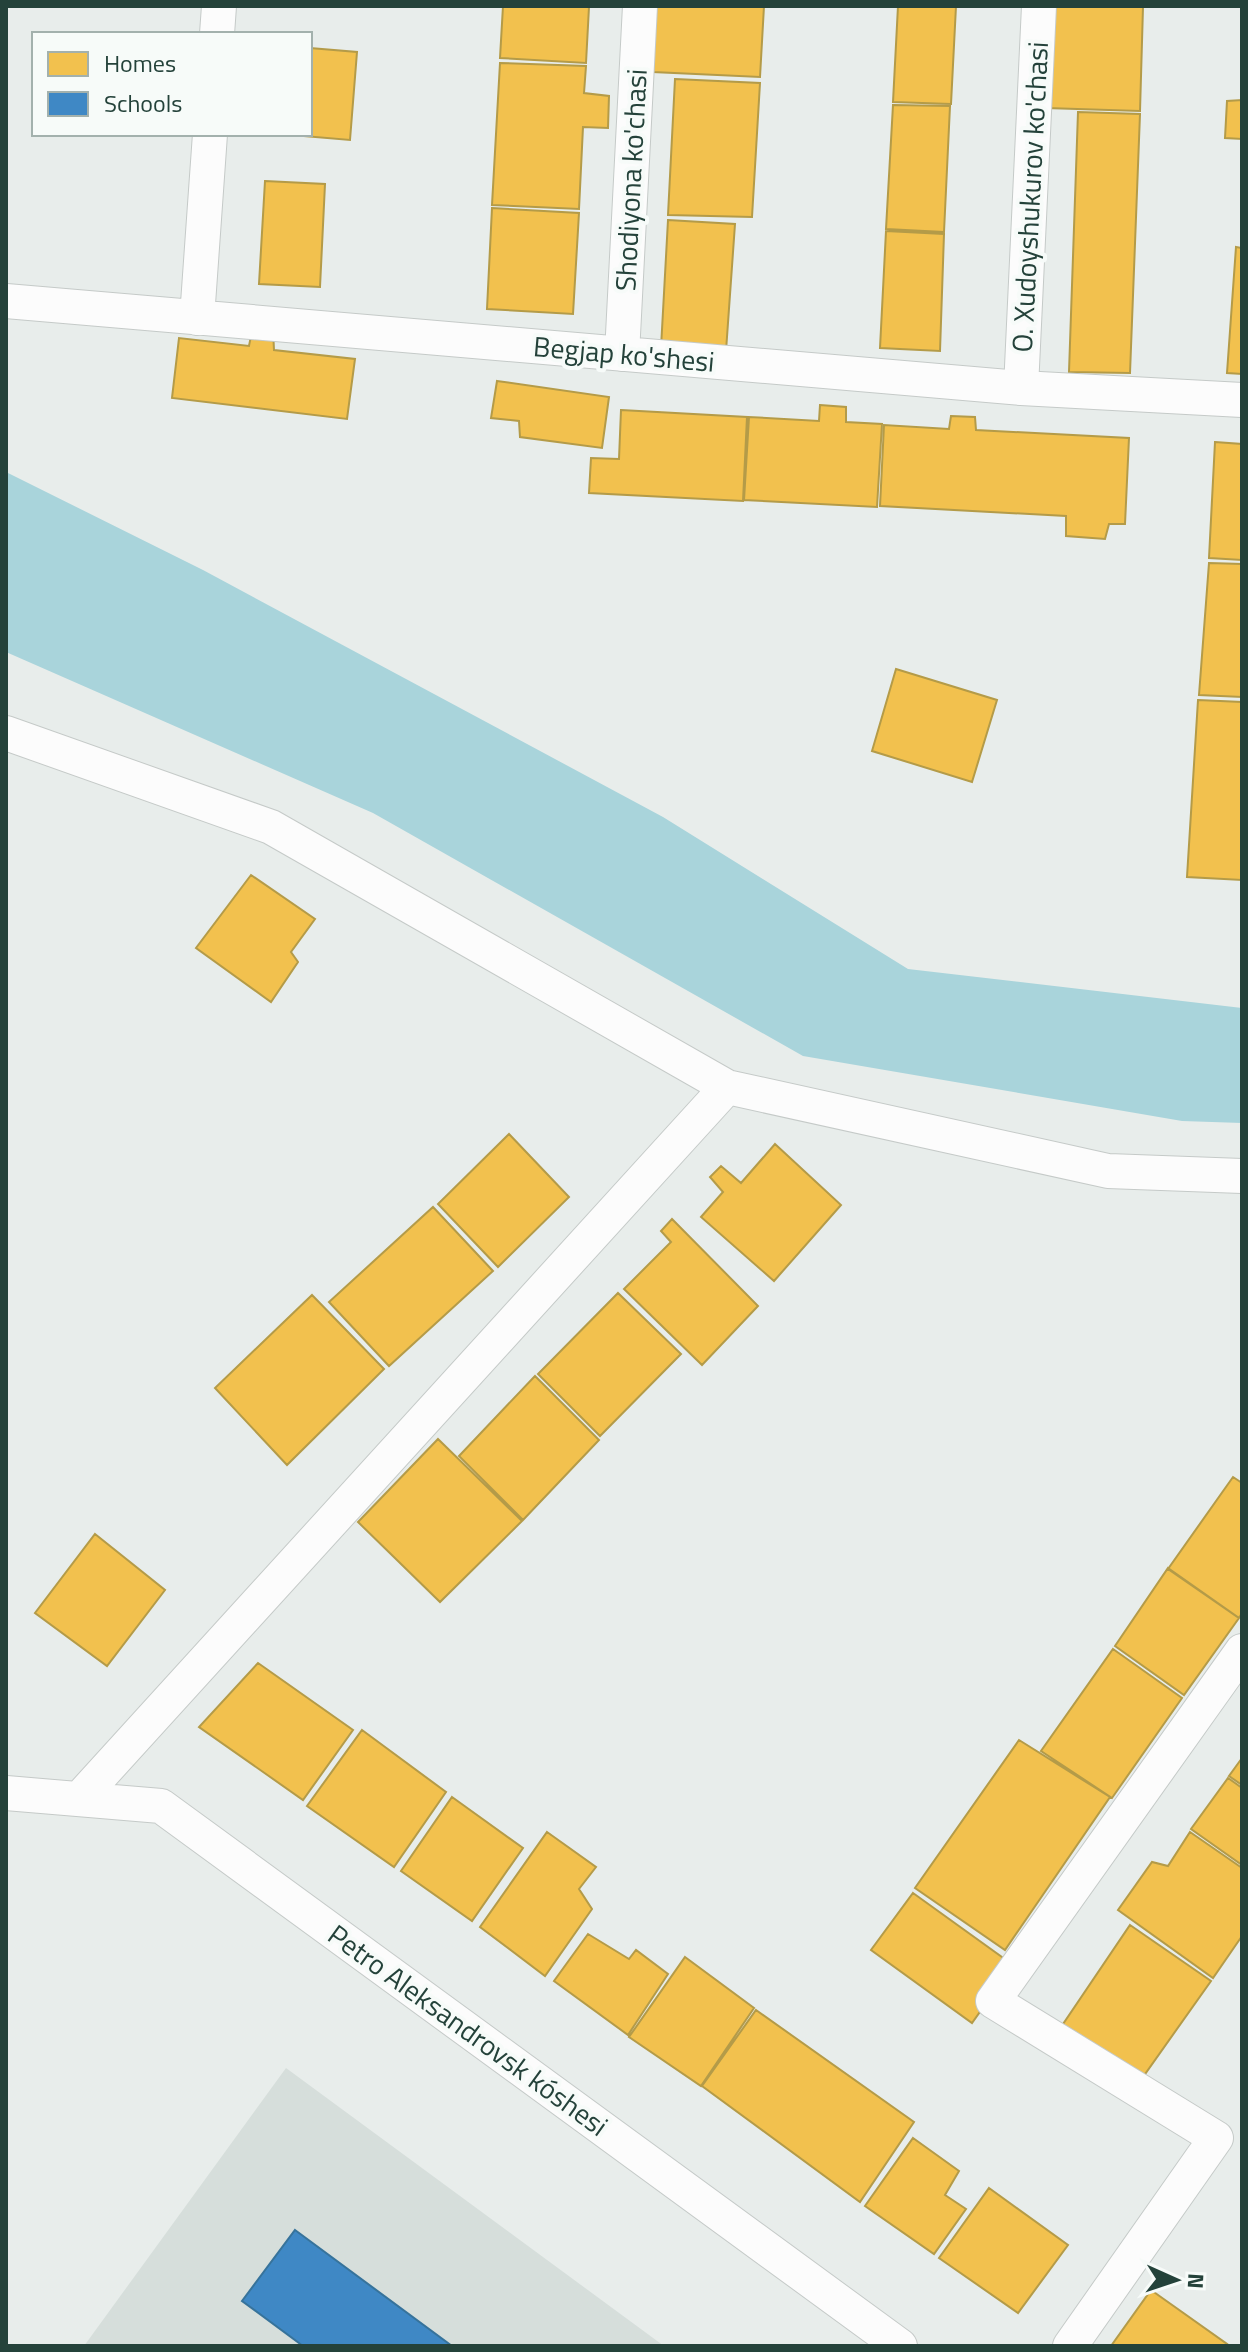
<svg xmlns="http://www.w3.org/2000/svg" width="1248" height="2352" viewBox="0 0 1248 2352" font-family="'Titillium Web',sans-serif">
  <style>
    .built { fill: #d6dedb }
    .water { fill: #a9d4db }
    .homes { fill: #f2c14e; stroke: #b49b48; stroke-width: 2 }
    .schools { fill: #3f88c5; stroke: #37739b; stroke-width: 2 }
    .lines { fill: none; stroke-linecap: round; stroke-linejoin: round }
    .street-casing { stroke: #c5cac8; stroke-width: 36 }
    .street { stroke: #fcfcfc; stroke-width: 34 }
    .labels { text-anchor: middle; stroke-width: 8; stroke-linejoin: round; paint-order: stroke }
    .street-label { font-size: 28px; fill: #24423a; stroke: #f7fbf9 }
  </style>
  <rect width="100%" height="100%" fill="#e8edeb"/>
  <path class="built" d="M286,2068l378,278h-580z"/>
  <path class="water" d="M6,472l197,98 460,247 245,152 334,39v115l-60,-2 -379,-65 -430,-243 -367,-161z"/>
  <path class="homes" d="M503,6h116l-30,1 -3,56 -86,-5z
    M656,6h108l-4,71 -107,-5z
    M898,6h58l-5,98 -58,-2z
    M1049,6l94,1 -3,104 -94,-3z
    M310,48l47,4 -7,88 -70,-6h30z
    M500,63l86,3 -2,27 25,3 -1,32 -25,-1 -4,82 -87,-4z
    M675,79l85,4 -8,134 -84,-2z
    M1242,100v39l-17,-1 2,-37z
    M893,105l57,1 -6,126 -58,-3z
    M1078,112l62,2 -10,259 -61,-1z
    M265,181l60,3 -5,103 -61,-3z
    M492,208l87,5 -6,101 -86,-5z
    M668,220l67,4 -9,127 -65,-3z
    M886,231l58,3 -4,117 -60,-3z
    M1236,247l6,1v126l-15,-1z
    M253,326l20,3 1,21 81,9 -8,60 -175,-21 7,-60 70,8z
    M497,381l112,16 -7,51 -82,-11 -1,-16 -28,-3z
    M820,405l26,2v15l36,2 -5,83 -133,-7 5,-83 70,4z
    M621,410l126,7 -4,84 -154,-8 2,-35 28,1z
    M951,416l24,1 1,13 153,8 -4,86h-16l-4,15 -39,-3v-20l-186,-10 4,-81 65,4z
    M1215,442l27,2v116l-33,-2z
    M1209,563l33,1v133l-43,-2z
    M896,669l101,31 -25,82 -100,-31z
    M1198,700l44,2v178l-55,-3z
    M251,875l64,44 -24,33 7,10 -27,40 -75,-54z
    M509,1134l60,63 -71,70 -60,-63z
    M775,1144l66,61 -67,76 -73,-64 22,-25 -13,-15 11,-11 20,17z
    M433,1207l60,64 -104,95 -60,-64z
    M672,1219l86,87 -56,59 -78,-76 47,-47 -10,-11z
    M618,1293l63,61 -81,82 -62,-62z
    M312,1295l72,74 -97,96 -72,-77z
    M535,1376l64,64 -76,80 -64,-64z
    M438,1439l84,82 -82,81 -82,-80z
    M1233,1477l9,6v130l-3,5 -71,-49z
    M95,1534l70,56 -58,76 -72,-53z
    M1168,1568l71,50 -55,77 -69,-49z
    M1113,1649l69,49 -70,100 -71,-47z
    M258,1663l95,67 -50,70 -104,-73z
    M362,1730l84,62 -52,75 -87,-61z
    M1019,1740l91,57 -105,153 -90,-62z
    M1242,1758v27l-13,-9z
    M1228,1778l14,10v77l-51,-36z
    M452,1797l71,51 -51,73 -71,-50z
    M547,1832l49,35 -17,22 13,20 -47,67 -65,-49z
    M1190,1832l52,36v68l-29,42 -95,-68 34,-48 16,4z
    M913,1893l100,72 -41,58 -101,-73z
    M1130,1925l81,56 -73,103 -79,-54z
    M588,1934l41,25 7,-9 32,24 -40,61 -74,-54z
    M685,1957l69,51 -53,78 -72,-49z
    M756,2010l158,112 -54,80 -158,-116z
    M913,2138l46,33 -14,24 21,14 -32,45 -69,-48z
    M989,2188l79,57 -50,68 -79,-55z
    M1151,2290l76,54 -2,2h-114z"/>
  <path class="schools" d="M295,2230l157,116h-149l-61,-45z"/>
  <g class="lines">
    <defs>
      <path id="street" d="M217,34l2,-28
        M6,301l1015,87 221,12
        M197,318l13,-184
        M622,354l18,-348
        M1021,388l18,-382
        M6,733l265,94 456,260 381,84 134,5
        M6,1793l155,13 739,540
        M80,1798l647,-711
        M1070,2346l146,-208 -223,-137 249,-350"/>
    </defs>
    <use href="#street" class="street-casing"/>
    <use href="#street" class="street"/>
  </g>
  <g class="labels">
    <g class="street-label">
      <text transform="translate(631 180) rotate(-87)" y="10">Shodiyona ko'chasi</text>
      <text transform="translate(1030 197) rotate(-87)" y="10">O. Xudoyshukurov ko'chasi</text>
      <text transform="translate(624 354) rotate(5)" y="10">Begjap ko'shesi</text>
      <text transform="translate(468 2030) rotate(36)" y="10">Petro Aleksandrovsk kóshesi</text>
    </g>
  </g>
  <rect width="1248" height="2352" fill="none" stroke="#24423a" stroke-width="16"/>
  <rect x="32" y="32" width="280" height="104" fill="#f7fbf9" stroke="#a3b1ad" stroke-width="2"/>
  <rect x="48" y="52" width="40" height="24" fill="#f2c14e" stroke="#a3b1ad" stroke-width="2"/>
  <text x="104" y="72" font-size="24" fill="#24423a">Homes</text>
  <rect x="48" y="92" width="40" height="24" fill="#3f88c5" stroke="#a3b1ad" stroke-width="2"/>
  <text x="104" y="112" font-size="24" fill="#24423a">Schools</text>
  <g transform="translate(1176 2280) rotate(93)" stroke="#f7fbf9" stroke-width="6" paint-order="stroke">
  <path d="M0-6L14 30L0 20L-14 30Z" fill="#24423a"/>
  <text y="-12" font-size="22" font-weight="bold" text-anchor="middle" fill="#24423a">N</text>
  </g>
</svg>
